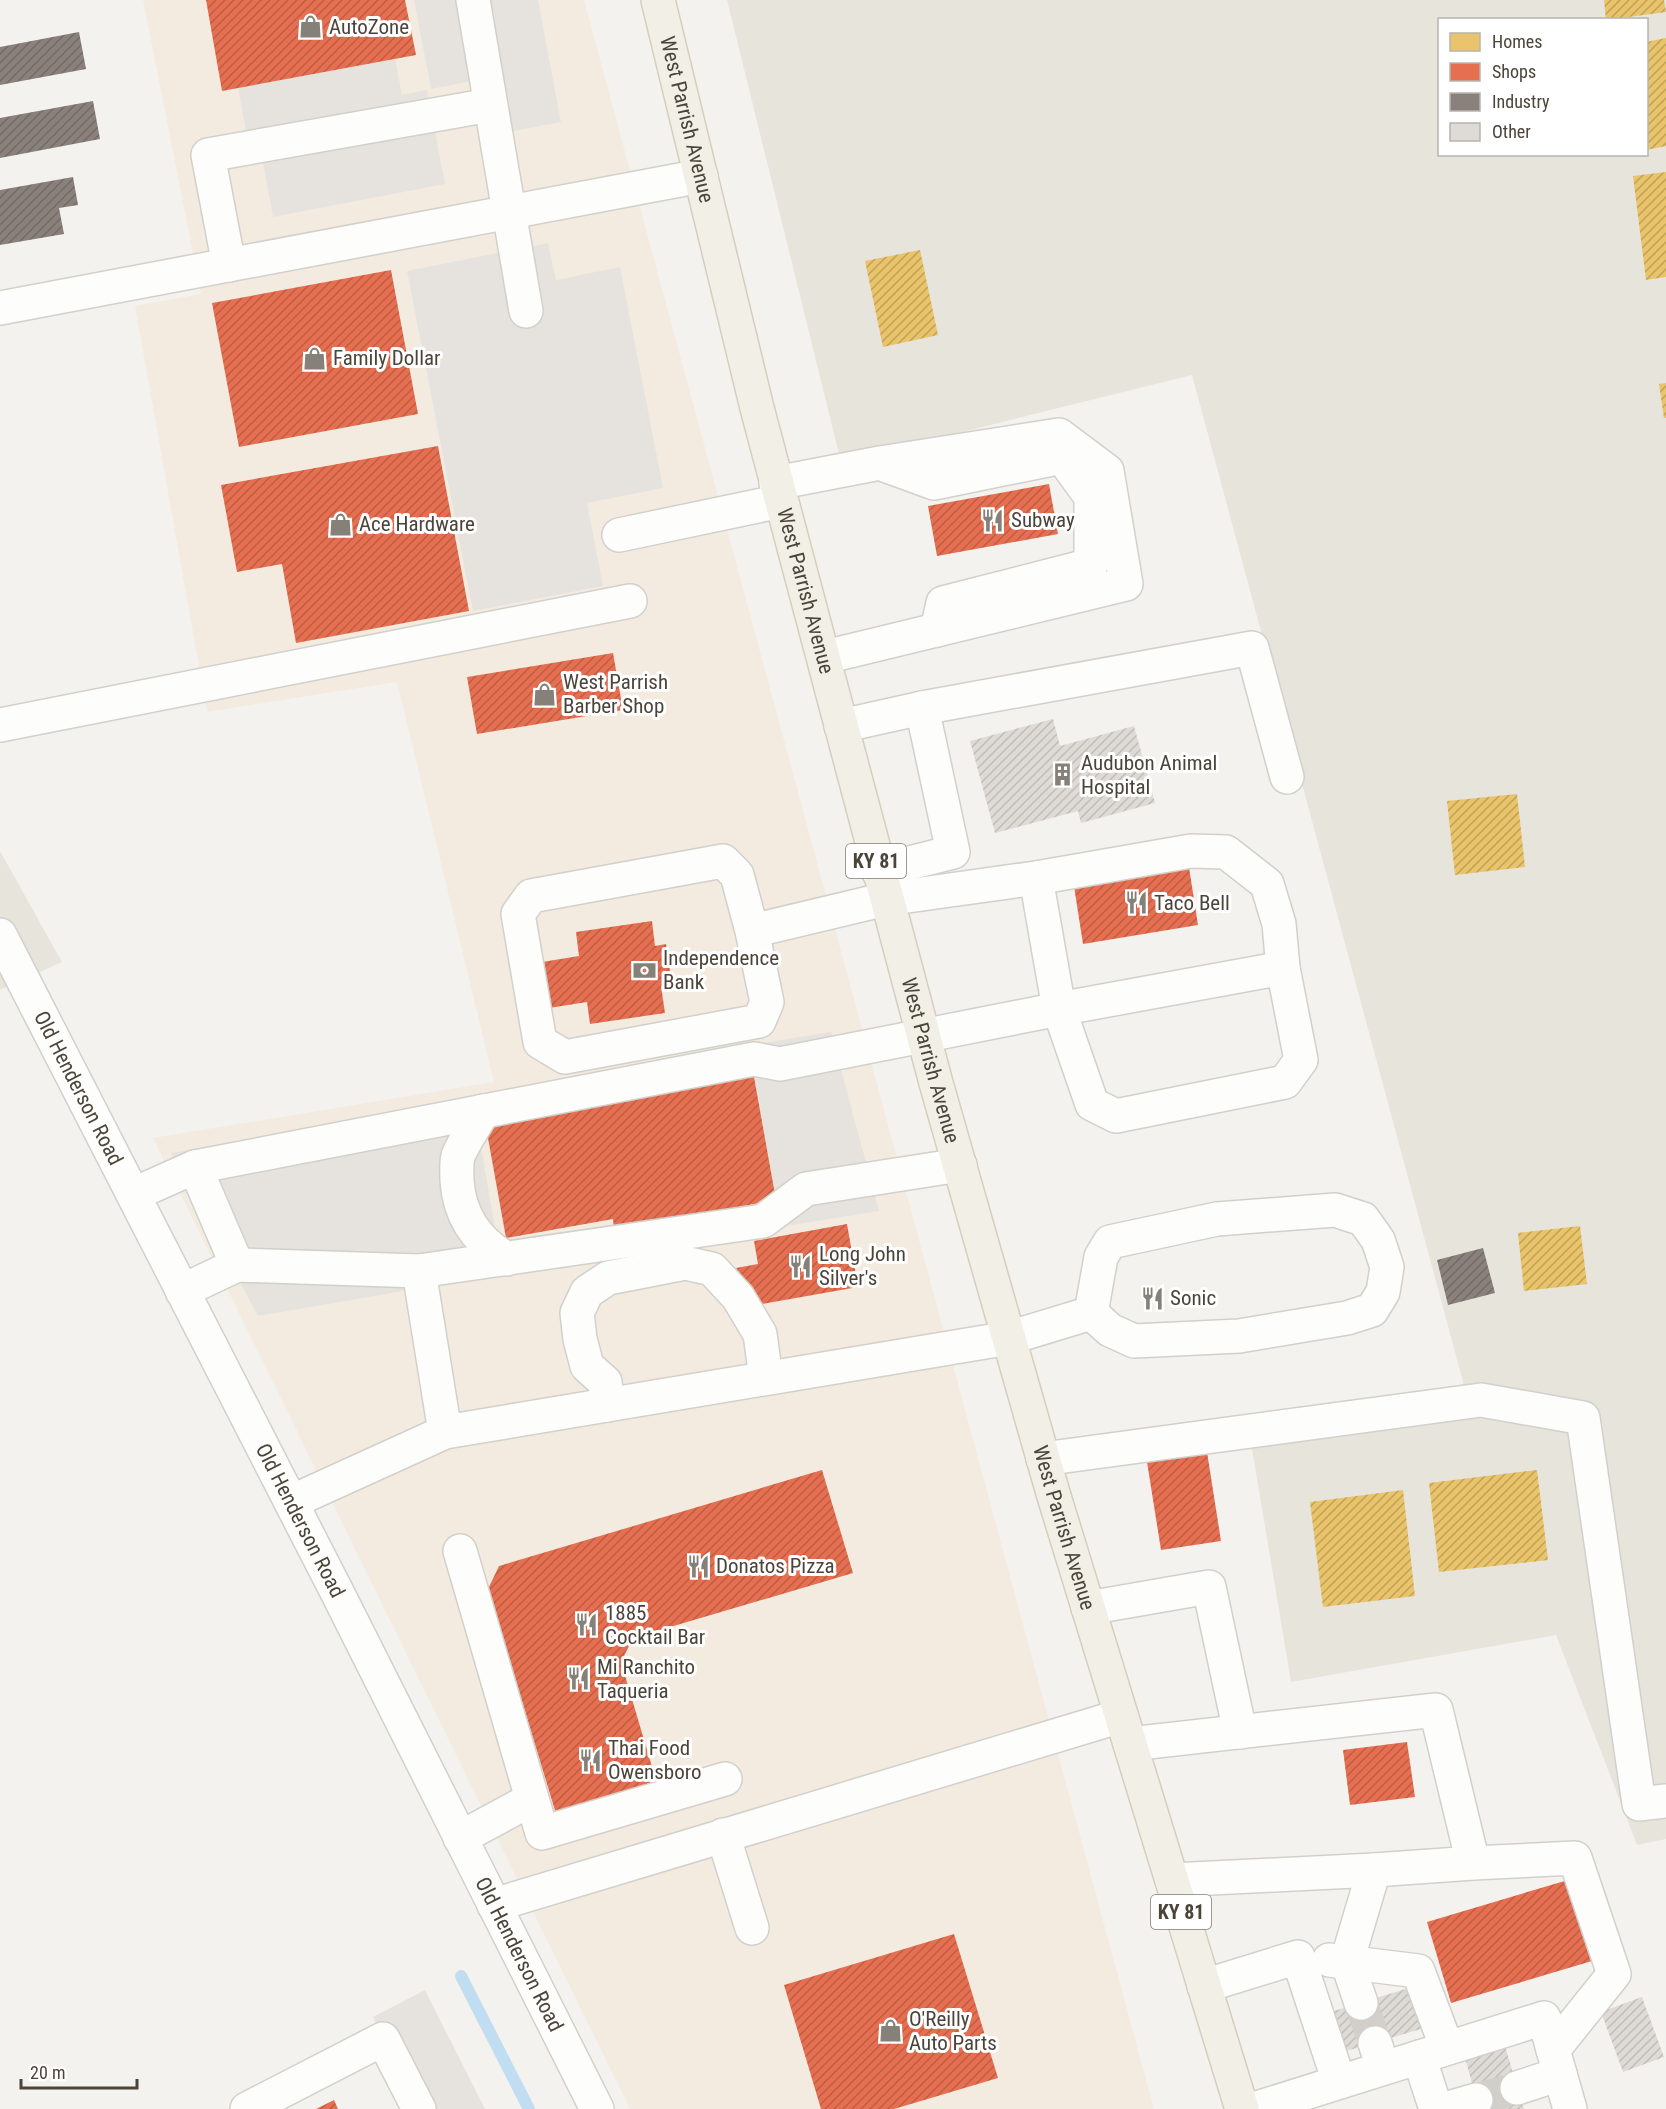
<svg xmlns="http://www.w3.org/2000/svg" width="1666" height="2109" viewBox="0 0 1666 2109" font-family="'Roboto Condensed',sans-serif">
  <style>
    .residential { fill: #e7e4dc; fill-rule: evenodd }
    .commercial { fill: #f3ebdf }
    .parking { fill: #e6e3df }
    .homes { fill: url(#homes-hatch) }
    .shops { fill: url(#shops-hatch) }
    .industry { fill: url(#industry-hatch) }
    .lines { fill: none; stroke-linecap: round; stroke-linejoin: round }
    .stream { stroke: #c0ddf1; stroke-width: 12 }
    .building { fill: url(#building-hatch) }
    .minor-tunnel { stroke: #d2cfca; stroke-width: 33; stroke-dasharray: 33 16; stroke-linecap: butt }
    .minor-casing { stroke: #d2d0cb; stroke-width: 36 }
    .major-casing { stroke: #d6cebb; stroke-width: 36 }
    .minor { stroke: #fdfdfc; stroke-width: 33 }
    .major { stroke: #f2efe6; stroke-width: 33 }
    .labels { text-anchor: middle; stroke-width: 6; stroke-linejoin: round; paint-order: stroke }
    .shield { fill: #fff; stroke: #817c74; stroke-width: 1.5 }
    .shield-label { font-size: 20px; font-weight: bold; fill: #4b4439 }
    .poi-label { font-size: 21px; fill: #4b4439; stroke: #fff; text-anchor: start }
    .street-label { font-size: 21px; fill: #4b4439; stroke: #fff }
  </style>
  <defs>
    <pattern id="homes-hatch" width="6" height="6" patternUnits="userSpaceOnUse" patternTransform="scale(1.5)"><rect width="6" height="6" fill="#e9c46a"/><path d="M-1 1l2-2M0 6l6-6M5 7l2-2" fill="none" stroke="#bfa158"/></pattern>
    <pattern id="shops-hatch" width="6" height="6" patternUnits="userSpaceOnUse" patternTransform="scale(1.5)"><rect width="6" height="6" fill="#e76f51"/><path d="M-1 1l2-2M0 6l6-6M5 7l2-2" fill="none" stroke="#bd5d44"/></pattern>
    <pattern id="industry-hatch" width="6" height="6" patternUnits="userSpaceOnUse" patternTransform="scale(1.5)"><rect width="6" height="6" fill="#8a817c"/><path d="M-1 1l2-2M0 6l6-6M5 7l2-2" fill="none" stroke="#736b67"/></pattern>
    <pattern id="building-hatch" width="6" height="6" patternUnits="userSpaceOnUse" patternTransform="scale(1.5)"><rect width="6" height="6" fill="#dedbd6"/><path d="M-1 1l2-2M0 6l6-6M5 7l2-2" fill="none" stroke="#c0bdb8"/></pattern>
  </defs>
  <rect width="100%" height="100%" fill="#f4f2ee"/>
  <path class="residential" d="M727,0h939v1839l-29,6 -81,-210 -265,47 -43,-257 218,-32 -274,-1018 -351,87zM1440,20h206v134h-206z
    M0,851l62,111 -62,28z"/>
  <path class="commercial" d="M143,0h441l570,2109h-524l-477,-971 341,-56 -97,-400 -190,30 -72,-406 66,-12z"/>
  <path class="parking" d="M414,0h124l23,122 -63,12 -10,-56 -57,11z
    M395,59l7,36 25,-5 18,94 -172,33 -13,-71 -11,2 -11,-60z
    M548,243l8,37 64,-13 43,221 -76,15 16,83 -130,25 -66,-340z
    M831,1032l48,179 -99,16 -30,-182z
    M473,1101l30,173 -245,42 -87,-163z
    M425,1990l60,119h-65l-47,-92z"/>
  <path class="homes" d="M1604,0h60l2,12 -60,8z
    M1666,38v108l-20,4v-108z
    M1666,172v105l-20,3 -13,-104z
    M920,250l18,85 -55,12 -18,-86z
    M1666,383v35h-2l-5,-34z
    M1517,794l8,73 -70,8 -8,-74z
    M1580,1226l7,58 -63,7 -6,-58z
    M1537,1470l11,90 -109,12 -10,-89z
    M1403,1490l12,106 -92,11 -13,-105z"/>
  <path class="shops" d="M206,0h199l11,55 -194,36z
    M391,270l27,144 -179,33 -27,-144z
    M438,446l31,165 -173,32 -14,-79 -45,8 -16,-87z
    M1049,484l9,50 -121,22 -9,-50z
    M613,653l10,57 -146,24 -10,-57z
    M1188,861l10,64 -115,19 -10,-64z
    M652,921l3,25 11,-2 6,41 -11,1 4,27 -75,11 -3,-22 -44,7 -7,-46 43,-7 -3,-24z
    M753,1071l23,129 -162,29 -1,-10 -107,19 -20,-111 105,-19 -2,-8z
    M847,1224l11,63 -96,17 -26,-36 22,-4 -4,-23z
    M1207,1452l14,89 -60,9 -14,-88z
    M822,1470l31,103 -220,65 -12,24 37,125 -101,30 -69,-228 11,-23z
    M1407,1742l8,55 -65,8 -7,-55z
    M1568,1880l24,81 -141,42 -24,-81z
    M954,1934l44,144 -104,31h-73l-37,-124z
    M334,2100l4,9h-22z"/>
  <path class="industry" d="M79,32l7,37 -86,16v-38z
    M93,101l7,38 -100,19v-40z
    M73,177l5,28 -19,3 5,26 -64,11v-55z
    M1483,1248l12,45 -47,12 -11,-45z"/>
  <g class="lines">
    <path class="stream" d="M461,1976l68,133"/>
  </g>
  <path class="building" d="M1053,719l7,27 74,-20 21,77 -74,20 -3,-12 -83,22 -25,-92z
    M1409,1988l12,41 -85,25 -12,-40z
    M1642,1997l22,60 -41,15 -22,-60z
    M1504,2043l20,66h-45l-15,-55z"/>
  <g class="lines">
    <path class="minor-tunnel" d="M1361,2003l14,40
      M1476,2100l41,-12"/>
    <defs>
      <g id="minor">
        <path d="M473,0l53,311"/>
        <path d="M229,265l-21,-110 282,-50"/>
        <path d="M0,308l701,-132"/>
        <path d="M882,464l52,19 128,-26 29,40v68l-148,38 -6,27"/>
        <path d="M776,483l104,-20 179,-28 48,36 19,113 -301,73"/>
        <path d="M619,535l162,-34"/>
        <path d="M0,725l630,-124"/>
        <path d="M841,726l81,-18 330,-60 35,129"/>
        <path d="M878,871l75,-19 -31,-144"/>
        <path d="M752,931l15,71 -8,19 -194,36 -25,-15 -22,-128 13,-18 192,-35 14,14 15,56 134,-32 150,-21 155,-27 35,1 41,32 12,40 4,44"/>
        <path id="s1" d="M0,935l338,659 259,515"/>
        <path d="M483,1111c-7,14 -19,30 -25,45 -2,8 -1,16 -1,24 2,36 20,61 50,79"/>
        <path d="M195,1167l42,98"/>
        <path d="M134,1194l61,-27 559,-108 26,5 279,-55 33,95 24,12 169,-34 16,-22 -18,-92 -224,41 -23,-131"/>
        <path d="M1335,1210l28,9 15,21 9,27 -4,25 -11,18 -25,8 -108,18 -105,5 -24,-11 -19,-17 10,-56 9,-15 107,-23z"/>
        <path d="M419,1271l26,161"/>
        <path d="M182,1291l55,-26 182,6 344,-50 43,-32 154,-24"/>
        <path d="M608,1405l-3,-23 -18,-16 -7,-27 -3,-26 10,-21 21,-14 77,-15 27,6 26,28 22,37 6,44"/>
        <path d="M1043,1459l438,-59 102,18 56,386 27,-3"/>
        <path d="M291,1502l154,-70 564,-94 82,-25"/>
        <path d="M460,1551l82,282 183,-54"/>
        <path d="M1088,1608l121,-21 31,145"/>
        <path d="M1130,1744l306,-34 37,153 -99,7"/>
        <path d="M723,1835l29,93"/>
        <path d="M460,1838l72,-39"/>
        <path d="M1473,1863l102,-5 39,116 -61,76"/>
        <path d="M1172,1880l202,-10 -27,91 14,42"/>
        <path d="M494,1905l627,-189"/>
        <path d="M1329,1960l89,11 29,77"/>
        <path d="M1204,1986l94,-29 41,125"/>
        <path d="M1375,2043l8,25"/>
        <path d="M1419,2057l17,52"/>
        <path d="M1517,2088l43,-14"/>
        <path d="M247,2109l136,-70 36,70"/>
        <path d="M1254,2109l290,-91 26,91"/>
        <path d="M1445,2109l31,-9"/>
      </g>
      <g id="major">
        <path id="s2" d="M658,0l99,408 179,675 117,410 189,616"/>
      </g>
    </defs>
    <use href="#minor" class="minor-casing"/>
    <use href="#major" class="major-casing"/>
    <use href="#minor" class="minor"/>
    <use href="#major" class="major"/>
  </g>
  <defs>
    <symbol id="shop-bare" viewBox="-9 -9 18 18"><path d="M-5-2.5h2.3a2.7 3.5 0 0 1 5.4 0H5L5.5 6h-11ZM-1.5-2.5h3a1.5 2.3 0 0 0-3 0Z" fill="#868178" stroke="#fff" stroke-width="2.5" paint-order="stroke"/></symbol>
    <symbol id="restaurant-bare" viewBox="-9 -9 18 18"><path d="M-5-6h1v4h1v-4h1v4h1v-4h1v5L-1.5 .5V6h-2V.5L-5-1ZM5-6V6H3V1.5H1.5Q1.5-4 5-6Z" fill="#868178" stroke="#fff" stroke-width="2.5" paint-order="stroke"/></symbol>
    <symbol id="building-bare" viewBox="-9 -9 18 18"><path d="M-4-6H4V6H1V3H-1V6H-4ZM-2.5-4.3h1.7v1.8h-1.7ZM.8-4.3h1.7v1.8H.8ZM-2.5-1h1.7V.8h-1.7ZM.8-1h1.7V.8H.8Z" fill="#868178" stroke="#fff" stroke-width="2.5" paint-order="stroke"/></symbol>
    <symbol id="bank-bare" viewBox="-9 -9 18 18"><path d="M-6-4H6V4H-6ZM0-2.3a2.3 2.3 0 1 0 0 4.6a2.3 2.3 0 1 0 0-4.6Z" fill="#868178" stroke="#fff" stroke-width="2.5" paint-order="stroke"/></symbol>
  </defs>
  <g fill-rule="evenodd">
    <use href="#shop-bare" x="294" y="10" width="33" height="33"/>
    <use href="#shop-bare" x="298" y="342" width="33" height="33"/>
    <use href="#restaurant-bare" x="976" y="504" width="33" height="33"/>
    <use href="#shop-bare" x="324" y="508" width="33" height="33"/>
    <use href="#shop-bare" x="528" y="678" width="33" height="33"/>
    <use href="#building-bare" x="1046" y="758" width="33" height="33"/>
    <use href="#restaurant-bare" x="1120" y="886" width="33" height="33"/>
    <use href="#bank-bare" x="628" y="954" width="33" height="33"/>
    <use href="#restaurant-bare" x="784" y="1250" width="33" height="33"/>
    <use href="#restaurant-bare" x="1136" y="1282" width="33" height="33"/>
    <use href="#restaurant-bare" x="682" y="1550" width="33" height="33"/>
    <use href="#restaurant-bare" x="570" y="1608" width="33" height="33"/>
    <use href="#restaurant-bare" x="562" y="1662" width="33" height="33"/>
    <use href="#restaurant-bare" x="574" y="1744" width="33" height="33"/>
    <use href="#shop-bare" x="874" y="2014" width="33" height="33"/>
  </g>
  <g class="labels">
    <g class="shield">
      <rect x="846" y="844" width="60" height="34" rx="4.5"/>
      <rect x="1151" y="1895" width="60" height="34" rx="4.5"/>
    </g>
    <g class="shield-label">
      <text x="876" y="868">KY 81</text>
      <text x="1181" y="1919">KY 81</text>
    </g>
    <g class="poi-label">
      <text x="329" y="34">AutoZone</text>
      <text x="333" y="365">Family Dollar</text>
      <text x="1011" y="527">Subway</text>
      <text x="359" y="531">Ace Hardware</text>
      <text x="563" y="689">West Parrish<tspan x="563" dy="24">Barber Shop</tspan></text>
      <text x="1081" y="770">Audubon Animal<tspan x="1081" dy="24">Hospital</tspan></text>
      <text x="1154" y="910">Taco Bell</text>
      <text x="663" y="965">Independence<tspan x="663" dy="24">Bank</tspan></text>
      <text x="819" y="1261">Long John<tspan x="819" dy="24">Silver's</tspan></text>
      <text x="1170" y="1305">Sonic</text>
      <text x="716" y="1573">Donatos Pizza</text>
      <text x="605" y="1620">1885<tspan x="605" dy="24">Cocktail Bar</tspan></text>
      <text x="597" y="1674">Mi Ranchito<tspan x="597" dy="24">Taqueria</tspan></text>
      <text x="608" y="1755">Thai Food<tspan x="608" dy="24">Owensboro</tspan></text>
      <text x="909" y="2026">O'Reilly<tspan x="909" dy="24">Auto Parts</tspan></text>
    </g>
    <g class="street-label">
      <text dy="7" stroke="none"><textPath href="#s2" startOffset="123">West Parrish Avenue</textPath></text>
      <text dy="7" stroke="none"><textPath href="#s2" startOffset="609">West Parrish Avenue</textPath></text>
      <text dy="7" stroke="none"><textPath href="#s2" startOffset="1095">West Parrish Avenue</textPath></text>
      <text dy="7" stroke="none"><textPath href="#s1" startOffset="172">Old Henderson Road</textPath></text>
      <text dy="7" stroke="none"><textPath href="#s1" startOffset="658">Old Henderson Road</textPath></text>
      <text dy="7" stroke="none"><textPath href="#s2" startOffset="1581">West Parrish Avenue</textPath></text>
      <text dy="7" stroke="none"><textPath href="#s1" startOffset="1144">Old Henderson Road</textPath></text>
    </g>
  </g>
  <rect x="1438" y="18" width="210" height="138" fill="#ffffff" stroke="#b7b4b0" stroke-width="1.5"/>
  <rect x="1450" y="33" width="30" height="18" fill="#e9c46a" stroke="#b7b4b0" stroke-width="1.5"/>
  <text x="1492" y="48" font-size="18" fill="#4b4439">Homes</text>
  <rect x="1450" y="63" width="30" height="18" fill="#e76f51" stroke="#b7b4b0" stroke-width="1.5"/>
  <text x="1492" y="78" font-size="18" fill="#4b4439">Shops</text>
  <rect x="1450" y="93" width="30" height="18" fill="#8a817c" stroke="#b7b4b0" stroke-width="1.5"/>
  <text x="1492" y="108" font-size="18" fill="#4b4439">Industry</text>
  <rect x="1450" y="123" width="30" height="18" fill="#dedbd6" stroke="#b7b4b0" stroke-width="1.5"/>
  <text x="1492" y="138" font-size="18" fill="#4b4439">Other</text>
  <path d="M21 2079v9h116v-9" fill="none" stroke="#4b4439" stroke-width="3"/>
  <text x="30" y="2079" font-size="18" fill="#4b4439" stroke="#ffffff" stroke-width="4.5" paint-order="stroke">20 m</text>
</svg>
